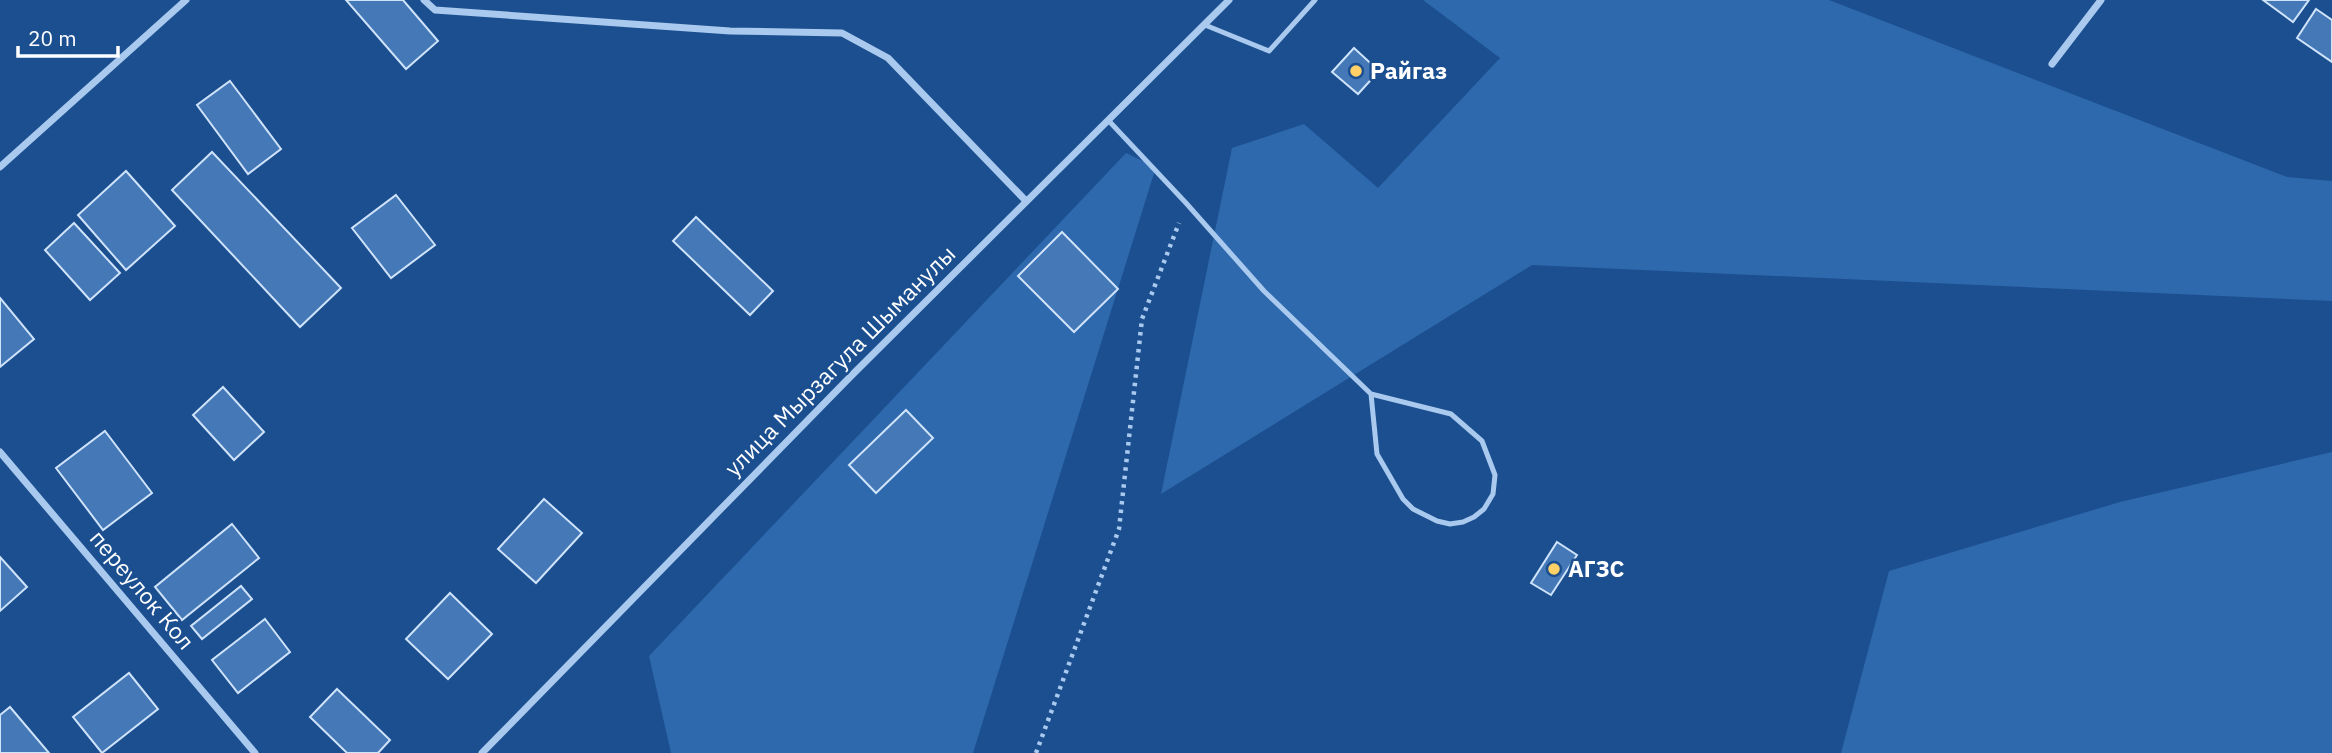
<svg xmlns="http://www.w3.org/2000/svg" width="2332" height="753" viewBox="0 0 2332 753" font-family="'IBM Plex Sans',sans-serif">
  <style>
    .green { fill: #2e69ad }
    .building { fill: #4478b7; stroke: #cfe3fa; stroke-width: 2 }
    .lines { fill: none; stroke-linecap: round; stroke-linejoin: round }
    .path { stroke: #a9c9ee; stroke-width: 4.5; stroke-dasharray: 3.5 5; stroke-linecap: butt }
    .lane { stroke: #a9c9ee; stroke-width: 5 }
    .street { stroke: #a9c9ee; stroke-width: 7 }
    .poi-dot { fill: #ffd166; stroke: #1b4f8f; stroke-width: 2.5 }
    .labels { text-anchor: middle; stroke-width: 5; stroke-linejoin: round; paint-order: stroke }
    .poi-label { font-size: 23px; font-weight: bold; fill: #fff; stroke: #1b4f8f; text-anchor: start }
    .street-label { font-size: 23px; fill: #fff; stroke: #1b4f8f }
  </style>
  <rect width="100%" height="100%" fill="#1b4f8f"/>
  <path class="green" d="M1423,0h406l458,177 45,4v120l-800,-36 -371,229 71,-346 72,-24 74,64 122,-130z
    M1126,153l30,14 -183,586h-302l-22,-97z
    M2332,452v301h-491l48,-182 231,-69z"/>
  <path class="building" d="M346,0h57l35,41 -32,28z
    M2263,0h46l-16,22z
    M2316,9l16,11v42l-35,-24z
    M1354,48l25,23 -21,23 -26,-22z
    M230,81l51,68 -33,25 -51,-69z
    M212,152l129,136 -41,39 -128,-137z
    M126,171l49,55 -49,44 -48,-55z
    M396,195l39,50 -44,33 -39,-50z
    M696,217l77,74 -23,24 -77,-74z
    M74,223l46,50 -30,27 -45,-50z
    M1062,232l56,57 -44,43 -56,-56z
    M0,298l34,41 -34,28z
    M223,387l41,45 -30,28 -41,-45z
    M906,410l27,28 -57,55 -27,-28z
    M105,431l47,62 -49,37 -47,-62z
    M544,499l38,34 -46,50 -38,-34z
    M232,524l27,34 -77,62 -27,-33z
    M1557,542l20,13 -26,40 -20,-12z
    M0,557l27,30 -27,24z
    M241,586l11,13 -50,40 -11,-13z
    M450,593l42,41 -44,45 -42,-40z
    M265,619l25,33 -52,41 -26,-33z
    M129,673l29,36 -56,44 -29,-36z
    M337,689l53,51 -12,13h-31l-37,-36z
    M10,707l39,46h-49v-38z"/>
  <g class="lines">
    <path class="path" d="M1036,753l83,-224 23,-210 37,-96"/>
    <path class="lane" d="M1205,25l64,26 46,-51
      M1108,120l78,83 78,88 107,103 80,20 31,27 13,34 -2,19 -9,15 -10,8 -11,5 -13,2 -13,-3 -24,-12 -10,-10 -26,-45 -6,-60"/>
    <path class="street" d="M424,0l11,10 295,21 112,2 46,25 138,143
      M2052,64l49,-64
      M0,167l186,-167
      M0,452l255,301
      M482,753l369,-377 378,-376"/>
  </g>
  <g class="poi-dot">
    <circle cx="1356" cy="71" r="7"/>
    <circle cx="1554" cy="569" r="7"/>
  </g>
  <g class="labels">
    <g class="poi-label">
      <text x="1370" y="79">Райгаз</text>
      <text x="1568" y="577">АГЗС</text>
    </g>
    <g class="street-label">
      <text transform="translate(840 361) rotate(-45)" y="8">улица Мырзагула Шыманулы</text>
      <text transform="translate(142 590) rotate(50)" y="8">переулок Кол</text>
    </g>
  </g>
  <path d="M18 46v10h100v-10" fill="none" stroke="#ffffff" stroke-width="3.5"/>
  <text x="28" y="46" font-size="21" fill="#ffffff" stroke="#1b4f8f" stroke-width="5" paint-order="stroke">20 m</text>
</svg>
